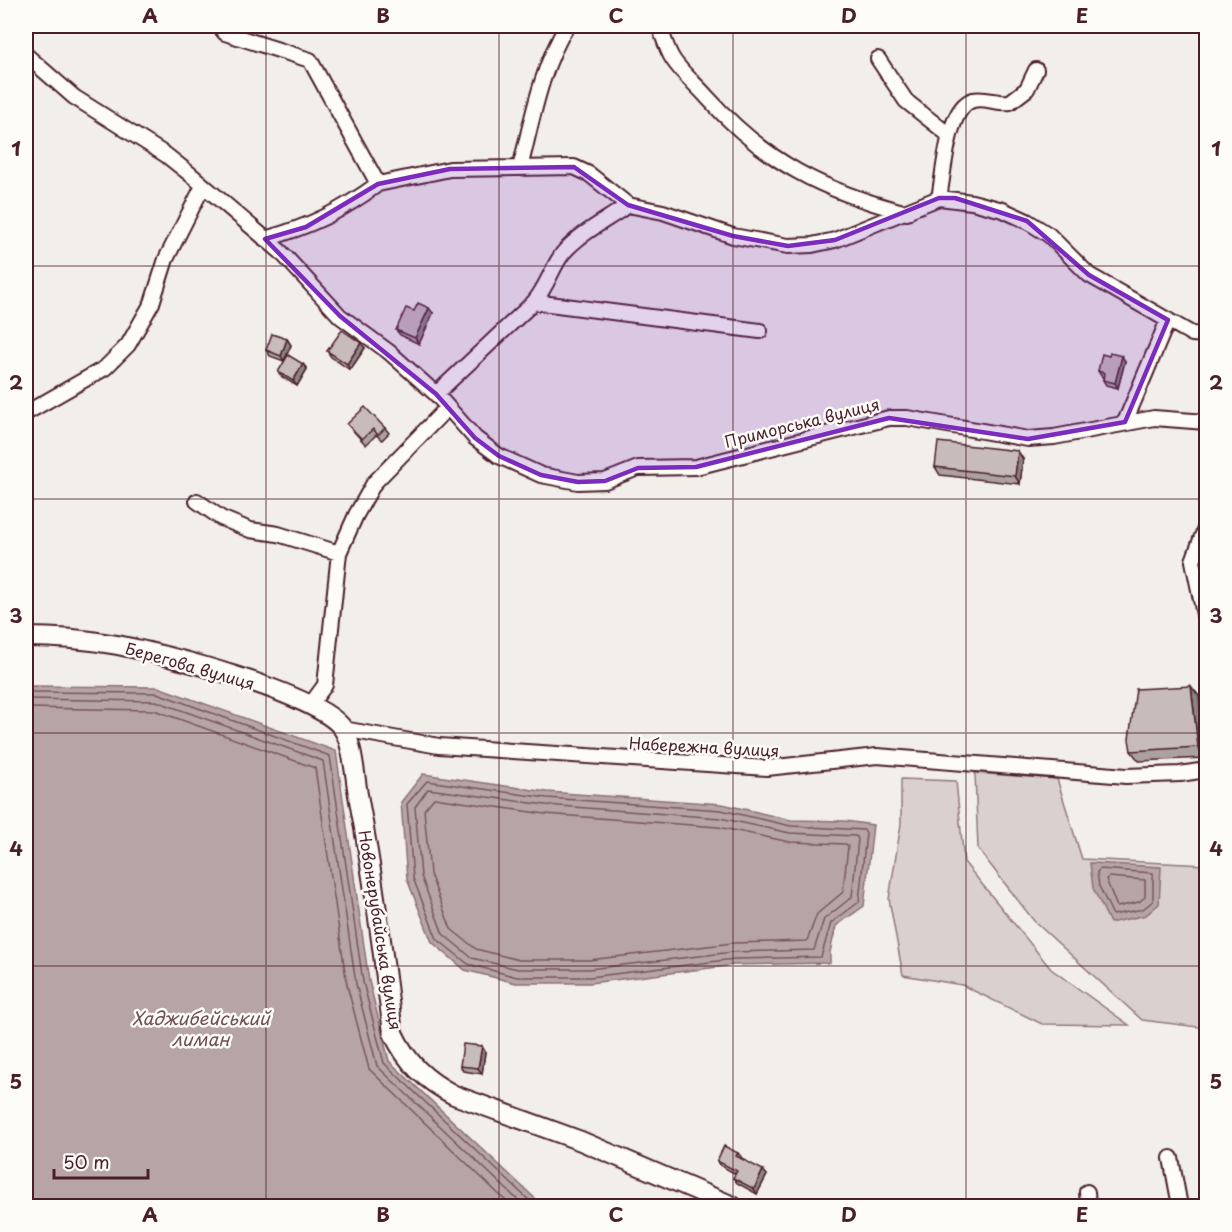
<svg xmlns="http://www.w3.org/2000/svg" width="1232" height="1232" viewBox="0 0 1232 1232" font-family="'Playpen Sans',sans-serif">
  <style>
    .green { fill: #d9d0cf; stroke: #92787d; stroke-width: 1.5 }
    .water { fill: #b7a5a6; stroke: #8b6f75; stroke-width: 1.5 }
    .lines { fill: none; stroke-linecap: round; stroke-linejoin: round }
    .shore { stroke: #76555c; stroke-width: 1.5 }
    .minor-casing { stroke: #4a1f2b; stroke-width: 18 }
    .tertiary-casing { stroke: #4a1f2b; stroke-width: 22 }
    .minor { stroke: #fdfcf7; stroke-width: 14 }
    .tertiary { stroke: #fdfcf7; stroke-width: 18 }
    .wall { fill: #aca1a1; stroke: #4a1f2b; stroke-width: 1.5 }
    .shaded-wall { fill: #8c8383; stroke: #4a1f2b; stroke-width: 1.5 }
    .building { fill: #c8bbbb; stroke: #4a1f2b; stroke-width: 1.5 }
    .marked { fill: #7b2cbf; fill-opacity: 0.2; stroke: #7b2cbf; stroke-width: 4.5; stroke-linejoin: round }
    .grid { fill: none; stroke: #4a1f2b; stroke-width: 1.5; stroke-opacity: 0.55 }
    .labels { text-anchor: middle; stroke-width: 5; stroke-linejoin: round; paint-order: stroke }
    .street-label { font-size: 16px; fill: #4a1f2b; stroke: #fdfcf7 }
    .water-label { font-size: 18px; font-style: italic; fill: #704e56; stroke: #fdfcf7 }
    .neatline { fill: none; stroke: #4a1f2b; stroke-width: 2 }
    .grid-label { font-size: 20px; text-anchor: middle; font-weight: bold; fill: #4a1f2b }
  </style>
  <rect width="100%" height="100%" fill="#f2efeb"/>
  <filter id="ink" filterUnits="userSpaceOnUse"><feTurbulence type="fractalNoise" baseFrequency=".0167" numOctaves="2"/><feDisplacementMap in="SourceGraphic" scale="12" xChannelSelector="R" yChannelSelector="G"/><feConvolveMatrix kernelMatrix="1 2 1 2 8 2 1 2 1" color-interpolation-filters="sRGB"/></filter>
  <g filter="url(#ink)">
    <path class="green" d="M975,773l82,6 25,80 124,6v163l-64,-8 -108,-99 -56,-72z
      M901,779l55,2 8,81 87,107 78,56 -87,-1 -80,-39 -59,-10 -14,-76 12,-75z"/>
    <path class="water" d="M26,686l132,1 178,64 33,230 20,80 154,145h-517z
      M423,774l124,18 175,12 69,16 54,1 28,4 -9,81 -28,20 -6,26v11l-96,2 -144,18h-74l-51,-13 -33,-28 -25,-63 -6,-77z
      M1090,863l71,4 -2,37 -13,11 -36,8 -17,-35z"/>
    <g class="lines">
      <path class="shore" d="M26,692l131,1 173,63 33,226 21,81 151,143
        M26,699l130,2 167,60 33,223 21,82 147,140
        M26,708l128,2 161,58 32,217 22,84 142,137
        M427,781l120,17 174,12 70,16 73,4 2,3 -7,69 -28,21 -10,34 -87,2 -144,18h-73l-49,-13 -31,-25 -24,-61 -6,-74z
        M428,789l118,16 174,13 70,15 66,3 2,3 -6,58 -28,22 -10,31 -81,2 -144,17h-71l-46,-11 -29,-24 -22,-58 -6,-69z
        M434,798l111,16 173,13 72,15 56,2 2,2 -5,46 -26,22 -10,27 -74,2 -144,17h-70l-43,-11 -25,-20 -21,-55 -6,-64z
        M1100,869l53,4v28l-10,8 -30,6 -14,-29 -2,-14z
        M1109,877l36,3v17l-6,5 -22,5 -11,-28z"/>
      <defs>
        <path id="minor" d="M219,26l6,7 85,27 68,124 72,-15 124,-2 15,7 39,31
          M659,26c4,9 7,21 12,30 8,15 25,28 36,41 59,66 116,94 200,116
          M26,55l48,42 92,58 24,19 91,78 59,64 49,36 47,42 39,44 24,18 42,19 37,7 27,-1 33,-13 58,-1 193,-49h18l121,21 26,-2 100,-19 52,4
          M878,59l28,42 43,34
          M520,168c12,-47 21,-101 47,-142
          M939,198c5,-24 8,-91 34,-98 12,-3 25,4 37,2l17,-13 9,-19
          M265,239c46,-13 75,-27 113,-55
          M534,302l226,29
          M436,394l98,-92c13,-15 18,-35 29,-49 17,-20 44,-33 65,-48l35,7 70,24 55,10 24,-1 23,-5 104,-42 33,4 31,8 24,11 22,14 40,40 103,59 14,1
          M26,413l79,-45 23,-23 24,-42 14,-44 37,-73
          M1125,422l43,-102
          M197,501l24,17 29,12 28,4 61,19
          M1206,526l-13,35 13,63
          M311,704l14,-19 14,-132 17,-38 18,-32 73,-75
          M343,729l96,17 328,22 110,-12 249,20 54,-2 26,-4
          M1171,1158l9,48
          M1087,1192l1,14"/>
        <path id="tertiary" d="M26,637c29,0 57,2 85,7 44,7 210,50 232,85 10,14 12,48 15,66 15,79 25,158 35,238 14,30 32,47 61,62l127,46 152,65"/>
      </defs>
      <use href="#minor" class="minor-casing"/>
      <use href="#tertiary" class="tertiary-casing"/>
      <use href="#minor" class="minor"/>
      <use href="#tertiary" class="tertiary"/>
    </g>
    <path class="wall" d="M414,311l19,2 -14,31 -19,-9 -4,-5z
      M287,339l4,6 -7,16 -14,-5 -4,-6z
      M361,343l4,5 -15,22 -19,-13 -4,-6z
      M1125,361l-7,27 -12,-3 -3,-5v-3l-2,-1 -3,-5z
      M303,364l4,5 -10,17 -15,-9 -4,-5z
      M347,424l38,4 4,5 -7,7 -6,-5 -10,10z
      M1023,459l-3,25 -80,-9 -5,-8z
      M1199,696l6,62 -66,3 -8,-10z
      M485,1052l-3,22 -19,-3 -3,-5z
      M738,1153l4,5 25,17 -10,19 -20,-11 -4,-5 3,-4 -15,-8 -4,-5z"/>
    <path class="shaded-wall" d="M429,308l4,5 -14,31 -4,-6z
      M287,339l4,6 -7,16 -3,-5z
      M361,343l4,5 -15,22 -3,-6z
      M1122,356l3,5 -7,27 -3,-5z
      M303,364l4,5 -10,17 -4,-5z
      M1018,451l5,8 -3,25 -5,-8z
      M1191,686l8,10 6,62 -7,-11z
      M482,1046l3,6 -3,22 -4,-6z
      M763,1170l4,5 -10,19 -3,-5z"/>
    <path class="building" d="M418,303l11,5 -14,30 -19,-8 10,-22 8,3z
      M342,330l19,13 -14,21 -20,-13z
      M272,334l15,5 -6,17 -15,-6z
      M1110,353l12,3 -7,27 -12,-3 1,-7 -6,-2 4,-17 7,2z
      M288,355l15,9 -10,17 -15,-9z
      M365,407l20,21 -7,7 -5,-6 -11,10 -15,-15z
      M938,442l80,9 -3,25 -80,-9z
      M1191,686l7,61 -67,4 -2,-12 7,-50z
      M463,1044l19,2 -4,22 -18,-2z
      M724,1146l14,7 -2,3 27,14 -9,19 -21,-11 4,-7 -20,-10z"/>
  </g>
  <path class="marked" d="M574,167l54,38 105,31 55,10 47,-6 104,-42h16l72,23 62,54 79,45 -43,102 -97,17 -139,-21 -193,49 -58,1 -33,13 -27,1 -37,-7 -42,-19 -24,-18 -39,-44 -96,-78 -75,-77 41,-12 72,-43 72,-15z"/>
  <path class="grid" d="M266,26v1180M499,26v1180M733,26v1180M966,26v1180M26,266h1180M26,499h1180M26,733h1180M26,966h1180"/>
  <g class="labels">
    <g class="street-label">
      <text transform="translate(802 423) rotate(-14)" y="6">Приморська вулиця</text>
      <text transform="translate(190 666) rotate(16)" y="6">Берегова вулиця</text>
      <text transform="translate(704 747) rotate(3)" y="6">Набережна вулиця</text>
      <text transform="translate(380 930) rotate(81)" y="6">Новонерубайська вулиця</text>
    </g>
    <g class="water-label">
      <text x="201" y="1025">Хаджибейський<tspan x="201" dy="21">лиман</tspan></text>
    </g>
  </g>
  <rect width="1232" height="1232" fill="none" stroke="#fdfcf7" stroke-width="66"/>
  <path d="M54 1169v9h94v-9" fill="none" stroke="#4a1f2b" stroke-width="3"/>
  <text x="63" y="1169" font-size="18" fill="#4a1f2b" stroke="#fdfcf7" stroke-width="4.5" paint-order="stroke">50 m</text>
  <rect x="33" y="33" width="1166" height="1166" class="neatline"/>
  <g class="grid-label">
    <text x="150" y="23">A</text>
    <text x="383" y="23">B</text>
    <text x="616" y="23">C</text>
    <text x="849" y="23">D</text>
    <text x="1082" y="23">E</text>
    <text x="16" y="156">1</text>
    <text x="1216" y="156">1</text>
    <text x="16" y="390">2</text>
    <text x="1216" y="390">2</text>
    <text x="16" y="623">3</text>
    <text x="1216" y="623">3</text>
    <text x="16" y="856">4</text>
    <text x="1216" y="856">4</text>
    <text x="16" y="1089">5</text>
    <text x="1216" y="1089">5</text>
    <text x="150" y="1222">A</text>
    <text x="383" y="1222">B</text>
    <text x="616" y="1222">C</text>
    <text x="849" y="1222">D</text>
    <text x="1082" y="1222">E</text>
  </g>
</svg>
